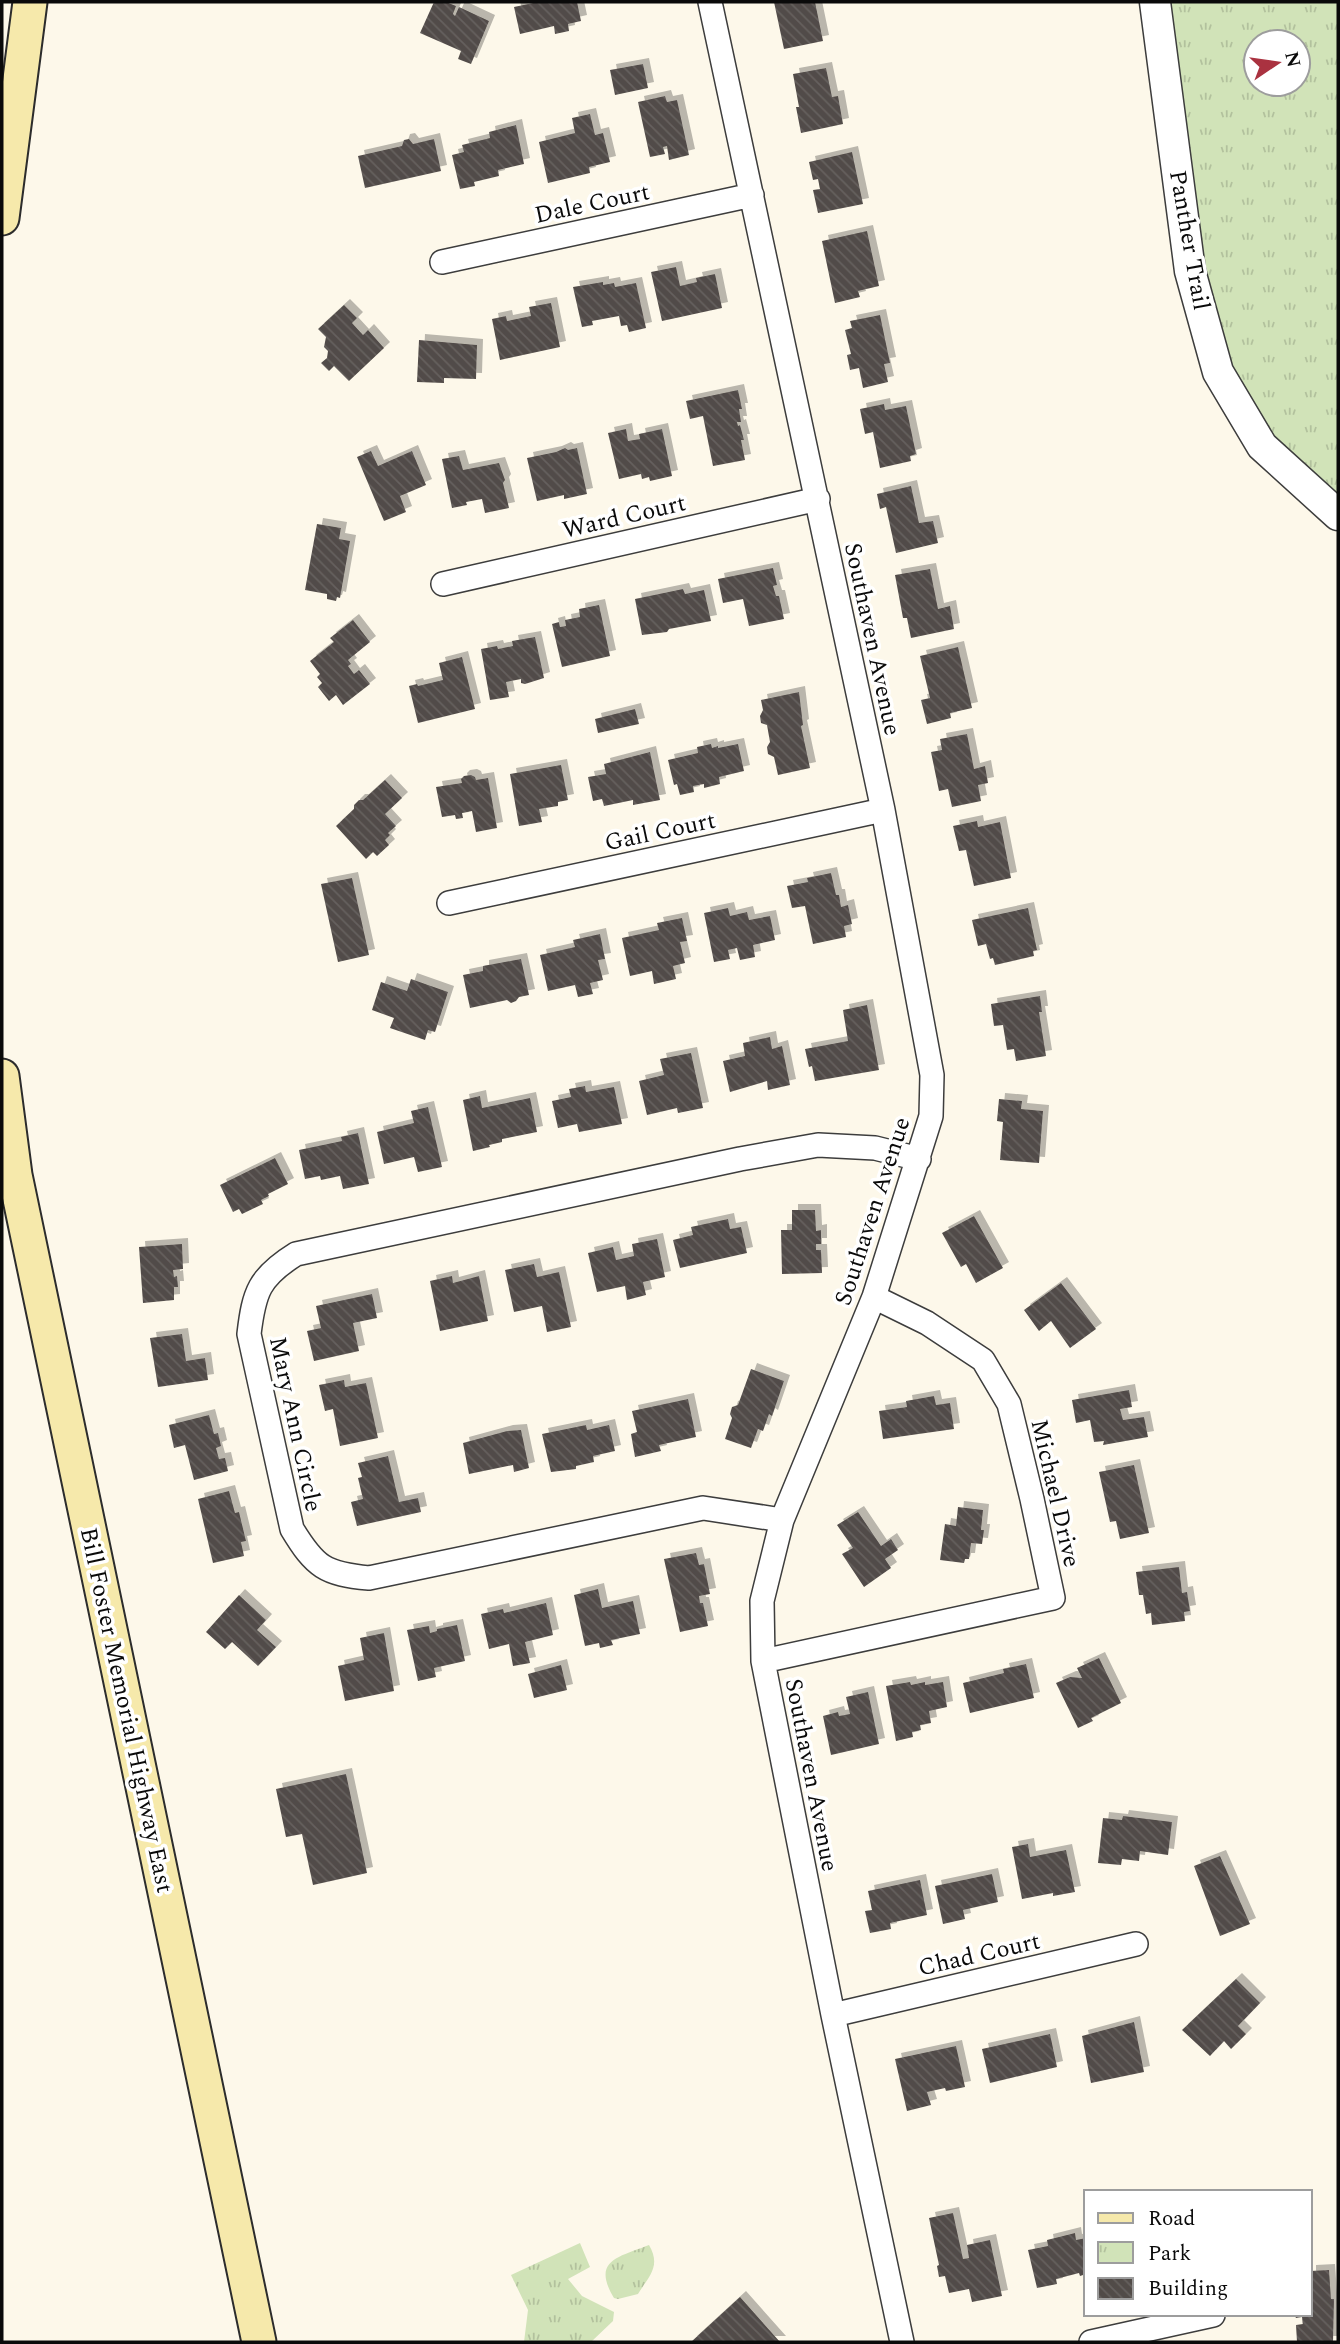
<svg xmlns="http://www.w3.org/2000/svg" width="1340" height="2344" viewBox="0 0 1340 2344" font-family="Spectral,serif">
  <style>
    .park { fill: url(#park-tufts); fill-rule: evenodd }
    .building { fill: url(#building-back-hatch); filter: url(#shadow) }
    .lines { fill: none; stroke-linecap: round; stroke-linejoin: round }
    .minor-casing { stroke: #3d3d3d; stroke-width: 26 }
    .tertiary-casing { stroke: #3d3d3d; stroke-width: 33 }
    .secondary-casing { stroke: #2c2c2c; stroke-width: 37 }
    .minor { stroke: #fff; stroke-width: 23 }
    .tertiary { stroke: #fff; stroke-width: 30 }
    .secondary { stroke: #f6e9ab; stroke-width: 33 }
    .labels { text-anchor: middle; stroke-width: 7; stroke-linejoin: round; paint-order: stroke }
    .street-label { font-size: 24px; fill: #0a0a0a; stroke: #fff }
  </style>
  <defs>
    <pattern id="park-tufts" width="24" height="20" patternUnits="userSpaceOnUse" patternTransform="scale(1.75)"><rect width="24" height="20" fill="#d1e3b8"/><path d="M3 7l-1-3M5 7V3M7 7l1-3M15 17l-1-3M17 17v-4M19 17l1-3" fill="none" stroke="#b2c19d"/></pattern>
    <pattern id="building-back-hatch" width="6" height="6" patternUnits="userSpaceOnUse" patternTransform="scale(1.75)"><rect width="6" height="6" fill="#514b48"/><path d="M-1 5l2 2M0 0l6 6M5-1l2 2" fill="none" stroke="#65605e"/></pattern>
    <filter id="shadow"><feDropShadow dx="6" dy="-6" stdDeviation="0" flood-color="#0004"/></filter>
  </defs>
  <rect width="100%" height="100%" fill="#fdf8ea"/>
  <path class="park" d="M1167,2h171v496l-80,-73 -18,-30 -34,-94zM1256,42h42v42h-42z
    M580,2243l10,24 -22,12 14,17 32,16 -1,9 -22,21h-67l4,-32 -17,-35z
    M649,2245c12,21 1,30 -11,49l-20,5 -4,-1c-23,-38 5,-41 35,-53z"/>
  <path class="building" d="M434,2h12l10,4 -3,8 2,2 4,-9 30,14 -18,43 -13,-5 3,-8 -41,-18z
    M538,2h39l4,19 -13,3 1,7 -14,3 -1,-8 -34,8 -6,-27z
    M774,2h41l8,39 -39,8z
    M643,64l5,24 -33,7 -5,-25z
    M826,68l6,29 6,-1 5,28 -42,9 -5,-26h3l-6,-33z
    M665,96l2,6 10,-2 12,55 -20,5 -2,-14 -4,1 2,7 -15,3 -12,-55z
    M590,114l5,21 8,-2 7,29 -21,5 1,6 -42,10 -9,-41 36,-9 -3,-15z
    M516,125l8,39 -26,6 1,6 -25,6 1,4 -15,3 -8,-34 12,-3 -2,-7 28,-7 -1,-6z
    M409,139l4,5 21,-5 7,32 -76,17 -7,-32 44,-10 2,-6z
    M852,152l11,52 -45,9 -5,-23 7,-1 -2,-10 -5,1 -4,-18z
    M867,231l12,55 -21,5 2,6 -25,6 -13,-62z
    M676,267l4,19 17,-4 -1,-4 19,-4 7,34 -60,13 -11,-49z
    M603,282v3l11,-2 1,4 21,-4 10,45 -17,4 -2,-7 -6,1 -2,-10 -27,5 1,4 -11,2 -9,-40z
    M551,303l9,44 -60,13 -8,-41 14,-3 1,5 24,-5 -2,-9z
    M344,305l13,13 -5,5 11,12 5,-5 16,18 -35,33 -15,-15 -5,5 -8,-8 6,-5 1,-7 -4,-4 2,-10 -8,-8z
    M880,315l10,48 -6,1 4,18 -25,6 -4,-20 -9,2 -3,-15 4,-1 -6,-24 7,-2 -2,-7z
    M419,340l58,5 -1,34 -32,-1v5l-27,-1z
    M738,390l4,19h-3l2,13h-4l1,4 2,-1 4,15h-3l4,20 -32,6 -10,-50 -13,3 -4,-18z
    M884,404l1,6 21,-4 10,48 -6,2 1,5 -31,7 -7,-36 -8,2 -5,-25z
    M626,429l2,12 12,-2 -1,-5 23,-5 10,47 -22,5 -1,-4 -7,2 -1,-5 -22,5 -11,-46z
    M565,448l3,2 9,-2 10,46 -23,5v-4l-27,6 -10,-43 29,-6z
    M371,451l7,15 34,-15 14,34 -26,11 6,16 -22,9 -27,-64z
    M459,456l4,14 36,-7 6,17 -2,3 6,25 -24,5 -3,-14 -16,3 1,3 -15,3 -10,-49z
    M911,486l8,37 14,-2 5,22 -42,10 -10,-46 -6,2 -3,-15z
    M317,524l24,4 -2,11 11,2 -10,57 -3,-1 -1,4 -9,-2v-5l-22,-4z
    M773,568l4,17 -4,1 3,10h3l5,23 -35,7 -6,-27 -20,4 -5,-24z
    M930,569l8,40 12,-3 4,23 -43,9 -4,-20h-4l-8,-43z
    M683,589l2,5 19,-4 7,31 -42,8 -2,3 -25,3 -7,-36z
    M599,605l11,51 -48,11 -10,-43 7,-2 1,5 6,-1 -1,-6 15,-3 -1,-8z
    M353,620l17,22 -22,18 3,4 -3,2 6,8 5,-4 11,14 -27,21 -7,-10 -7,6 -11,-14 4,-4 -5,-6 3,-3 -10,-13 24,-19 -4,-4z
    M535,637l9,41 -19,6 -4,-1v-4l-15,3 3,15 -19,3 -9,-51 16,-3 1,3 15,-3 -1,-5z
    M958,647l14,61 -22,5 1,5 -24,6 -6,-24 9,-2 -10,-42z
    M462,657l13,52 -57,14 -9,-37 8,-2 1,2 25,-6 -4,-17z
    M799,692l4,33 -2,1 9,42 -32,7 -4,-18 -6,-3 -1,-7 3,-5 -3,-17 -6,-2 -1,-7 3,-6 -2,-10z
    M635,709l4,15 -41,9 -3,-14z
    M967,734l7,35 11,-3 3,17 -10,2 3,16 -29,6 -4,-18 -9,2 -8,-39 11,-2 -2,-11z
    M711,744l1,4 6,-2v2l20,-4 6,27 -25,6 1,7 -16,4v-4l-11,2 1,6 -14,3 -3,-11 -3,1 -6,-25 30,-7 -1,-6z
    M650,752l10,48 -27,5v-5l-29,6 -2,-7 -9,2 -5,-24 18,-3 -2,-10z
    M561,765l7,35 -10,2v4l-19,3 3,13 -23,4 -9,-52z
    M471,775l4,2 1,3 12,-2 9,50 -21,4 -4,-21 -10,2 1,5 -7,1 -1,-4 -13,2 -6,-30 26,-4 -1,-4 3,-3z
    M385,780l17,18 -17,16 11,12 -8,7 2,2 -5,5 4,5 -12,11 -4,-4 -7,7 -30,-33 18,-17v-4l5,-5h4z
    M977,821l1,6 22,-5 11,56 -37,8 -8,-36 -7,1 -6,-25z
    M831,873l5,22h3l2,12 7,-2 4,19 -8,2 2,11 -33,7 -8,-38 -13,2 -5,-22 21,-4 -1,-4z
    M352,878l17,77 -31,7 -17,-78z
    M728,908l2,8 17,-4 2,8 21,-4 5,24 -22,5 2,12 -15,3 -3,-12 -9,2 2,9 -16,3 -10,-49z
    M1028,908l9,42 -4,1 1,5 -39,9 -2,-7 -3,1 -4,-15 -8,2 -6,-26z
    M682,918l5,23 -7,1 5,21 -12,3 3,13 -22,5 -2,-13 -22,5 -8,-38 37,-8 -2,-7z
    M600,934l5,25 -7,1 5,20 -13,3 3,11 -15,3 -3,-12 -27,6 -8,-36 35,-8 -2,-7z
    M521,959l8,36 -10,2 -3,4 -5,2 -4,-3 -37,8 -7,-33 20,-4v-5z
    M411,979l37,13 -13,40 -7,-2 -3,10 -35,-12 4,-10 -22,-8 9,-28 26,9z
    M1040,996l2,16h-3l7,44 -30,5 -2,-12 -7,1 -4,-25 -9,1 -3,-22z
    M867,1005l12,65 -64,11 -3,-15 -3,1 -4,-18 43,-8 -5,-31z
    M770,1037l2,12 10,-3 8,39 -22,5 -1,-9 -37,11 -7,-31 22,-5 -2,-13z
    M691,1053l12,55 -25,5 -1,-5 -30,7 -8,-34 25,-6 -4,-16z
    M585,1086l1,6 28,-5 8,37 -43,8 -2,-8 -19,4 -6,-27 19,-4 -2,-8z
    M480,1096l2,12 48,-10 7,34 -35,7v3l-13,3 1,2 -17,4 -10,-51z
    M999,1099l23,2 -1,8 22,2 -4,52 -39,-3 3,-38 -6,-1z
    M428,1107l14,60 -24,5 -4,-15 -30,7 -7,-32 37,-9 -3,-12z
    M358,1133l11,51 -26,5 -3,-13 -19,4 -1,-4 -15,3 -6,-29 43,-9 -1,-4z
    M275,1158l13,26 -20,10 1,2 -8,4 2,4 -21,10 -3,-5 -6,3 -13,-27z
    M792,1210h23l1,21 5,-1v14h-5v6h5l1,23 -40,1 -1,-44h11z
    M974,1216l29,52 -27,15 -10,-19 -5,3 -19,-34z
    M728,1219l2,10 11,-2 6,26 -67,15 -7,-28 20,-5 -2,-8z
    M657,1239l8,38 -22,5 3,13 -19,5 -2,-14 -28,6 -9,-39 25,-6 3,13 18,-4 -2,-12z
    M182,1244l1,25 -10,1 1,7 3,-1 1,11h-4v13l-31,3 -4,-56z
    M534,1264l3,13 22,-5 12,55 -24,5 -5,-26 -28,6 -9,-42z
    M452,1276l1,7 26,-7 9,45 -48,10 -10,-50z
    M1061,1283l35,46 -26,19 -19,-27 -12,10 -15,-21z
    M372,1294l5,24 -24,5 6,28 -45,10 -7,-30 14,-3 -5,-22z
    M182,1334l4,27 19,-3 3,22 -50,7 -8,-49z
    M751,1369l33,12 -12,35 -3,-2 -6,17 -5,-2 -7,19 -26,-9 7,-21 -2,-4 2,-7 6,-2z
    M344,1380l1,7 21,-4 12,55 -38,8 -7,-37 -8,2 -6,-26z
    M1129,1390l3,17 -12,2 3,11 21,-3 4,20 -45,8 1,-4 -10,1 -4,-22 -14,3 -4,-23z
    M934,1396l2,9 14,-2 4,26 -71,10 -4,-28 28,-4 -1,-6z
    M688,1399l8,38 -37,8 2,6 -26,6 -4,-23 6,-2 -5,-21z
    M209,1415l5,19 4,-1 3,13 -5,2 3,11 6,-1 3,13 -34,9 -9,-35 -11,3 -5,-23z
    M586,1425l1,5 22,-5 6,26 -22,5 1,6 -18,4v3l-25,3 -9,-38z
    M521,1430l8,38 -15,4 -1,-7 -44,9 -6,-31 44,-12z
    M388,1456l11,46 19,-4 3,14 -64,14 -6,-24 12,-3 -5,-21 4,-1 -4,-14z
    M1134,1465l15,68 -29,6 -4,-18 -6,1 -11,-50z
    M229,1491l6,22 4,-1 7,29 -5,1 3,14 -31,7 -15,-64z
    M958,1507l25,3 -2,20h3l-2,14 -11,-1 -2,16h-4l-1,4 -24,-3 5,-36 11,2z
    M858,1512l23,34 10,-7 7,11 -13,9 6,9 -27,19 -22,-33 11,-6 -16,-23z
    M696,1553l3,12 5,-1 6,30 -11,2 1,7h3l5,23 -28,6 -16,-73z
    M1179,1567l3,26 5,-1 3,19 -6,1 1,9 -33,4 -1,-12 -5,1 -3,-19h-4l-3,-23z
    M598,1589l4,19 31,-7 7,33 -29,6 2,5 -13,3 -1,-5 -14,3 -11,-51z
    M239,1595l27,25 -9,10 19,17 -18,19 -26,-24 -7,7 -19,-17z
    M546,1603l7,32 -28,7 5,21 -17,3 -4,-22 -20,5 -8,-35 22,-5 1,4z
    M457,1625l8,36 -31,7 2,9 -18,4 -11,-51 22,-4 1,7 7,-2v-2z
    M384,1633l10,58 -49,10 -7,-35 26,-6 -4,-22z
    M1099,1658l22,45 -30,15 2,3 -15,7 -22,-45 14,-6 12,1 -5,-10z
    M1026,1664l8,34 -64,15 -7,-30 41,-10 -1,-4z
    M561,1665l6,25 -33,8 -6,-24z
    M910,1682l1,3 14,-3v3l18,-3 4,25 -18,4 2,12 -11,2 1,5 -9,2 1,5 -17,4 -10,-55z
    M868,1692l11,52 -48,11 -8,-39 15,-4 1,4 11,-2 -4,-17z
    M346,1774l21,99 -54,12 -11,-51 -16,3 -10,-48z
    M1123,1816l49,6 -4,33 -28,-4 -1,10 -17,-2 -1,6 -23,-2 5,-45 19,2z
    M1028,1844l2,13 36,-7 9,42 -22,4v-3l-31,6 -10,-52z
    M1220,1856l30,68 -30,12 -26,-70z
    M992,1874l6,28 -35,8 2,9 -22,5 -8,-38z
    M920,1880l7,35 -37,8 1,6 -21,4 -5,-22 7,-1 -4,-19z
    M1236,1979l24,24 -22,23 8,8 -15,15 -7,-8 -14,15 -28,-26z
    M1134,2022l10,50 -53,11 -9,-47z
    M1050,2034l7,33 -67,16 -8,-34z
    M956,2046l9,41 -19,4 -1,-3 -18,4 4,13 -24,6 -12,-52z
    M953,2213l10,46 6,-1 -2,-13 23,-5 12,56 -30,6 -3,-13 -20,4 -4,-17 -6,1 -2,-11 2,-1 -10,-47z
    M1075,2233l1,7 10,-2v36l-6,2 -1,-3 -23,6 1,5 -20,4 -9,-38 20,-4 -1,-6z
    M1329,2270l2,29h3l-1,43h-36l-1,-17 7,-1 -1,-7 -6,1 -2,-4h16v-43z
    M740,2297l40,45h-89z"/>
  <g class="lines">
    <defs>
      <path id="minor" d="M710,2l173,808 49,265 -1,41 -57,181 -92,223 -20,81 1,60 70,354 69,327
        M442,262l310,-67
        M443,584l375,-85
        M449,903l434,-93
        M782,1520l-79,-12 -334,70c-44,-4 -54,-11 -77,-49l-43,-195c5,-42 10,-57 47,-80l444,-95 78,-14 57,3 44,11
        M763,1661l290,-63 -21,-99 -23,-95 -26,-44 -56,-37 -53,-26
        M833,2015l303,-71
        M1091,2342l122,-27"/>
      <path id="tertiary" d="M1155,2l35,269 28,101 44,74 76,69"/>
      <path id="secondary" d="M2,218l28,-216
        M2,1076l13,99 244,1167"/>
    </defs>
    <use href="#minor" class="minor-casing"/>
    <use href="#tertiary" class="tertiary-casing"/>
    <use href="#secondary" class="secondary-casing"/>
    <use href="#minor" class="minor"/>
    <use href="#tertiary" class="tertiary"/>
    <use href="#secondary" class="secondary"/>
  </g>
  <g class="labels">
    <g class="street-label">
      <text transform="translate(592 203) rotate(-12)" y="8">Dale Court</text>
      <text transform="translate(1190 240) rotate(80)" y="8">Panther Trail</text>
      <text transform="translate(624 516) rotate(-13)" y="8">Ward Court</text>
      <text transform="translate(873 639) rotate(78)" y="8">Southaven Avenue</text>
      <text transform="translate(660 831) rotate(-12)" y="8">Gail Court</text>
      <text transform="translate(872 1211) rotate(-72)" y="8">Southaven Avenue</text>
      <text transform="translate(296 1424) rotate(78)" y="8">Mary Ann Circle</text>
      <text transform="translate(1056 1493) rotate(77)" y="8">Michael Drive</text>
      <text transform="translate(127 1710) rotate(78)" y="8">Bill Foster Memorial Highway East</text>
      <text transform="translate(812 1775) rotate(79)" y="8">Southaven Avenue</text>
      <text transform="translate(979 1954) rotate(-13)" y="8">Chad Court</text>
    </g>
  </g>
  <rect width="1340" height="2344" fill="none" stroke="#0a0a0a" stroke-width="7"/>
  <rect x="1084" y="2190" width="228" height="126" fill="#ffffff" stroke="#9d9d9d" stroke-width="2"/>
  <rect x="1098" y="2213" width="35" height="10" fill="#f6e9ab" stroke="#9d9d9d" stroke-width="2"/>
  <text x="1148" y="2225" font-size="21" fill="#0a0a0a">Road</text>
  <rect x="1098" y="2242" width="35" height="21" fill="url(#park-tufts)" stroke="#9d9d9d" stroke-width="2"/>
  <text x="1148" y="2260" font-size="21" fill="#0a0a0a">Park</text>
  <rect x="1098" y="2278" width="35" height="21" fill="url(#building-back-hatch)" stroke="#9d9d9d" stroke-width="2"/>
  <text x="1148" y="2295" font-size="21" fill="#0a0a0a">Building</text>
  <g transform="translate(1277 63) rotate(77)"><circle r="33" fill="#ffffff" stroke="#9d9d9d" stroke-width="2"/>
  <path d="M0-5L12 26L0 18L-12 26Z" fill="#aa3240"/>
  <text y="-10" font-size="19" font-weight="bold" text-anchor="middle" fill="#0a0a0a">N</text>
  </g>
</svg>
